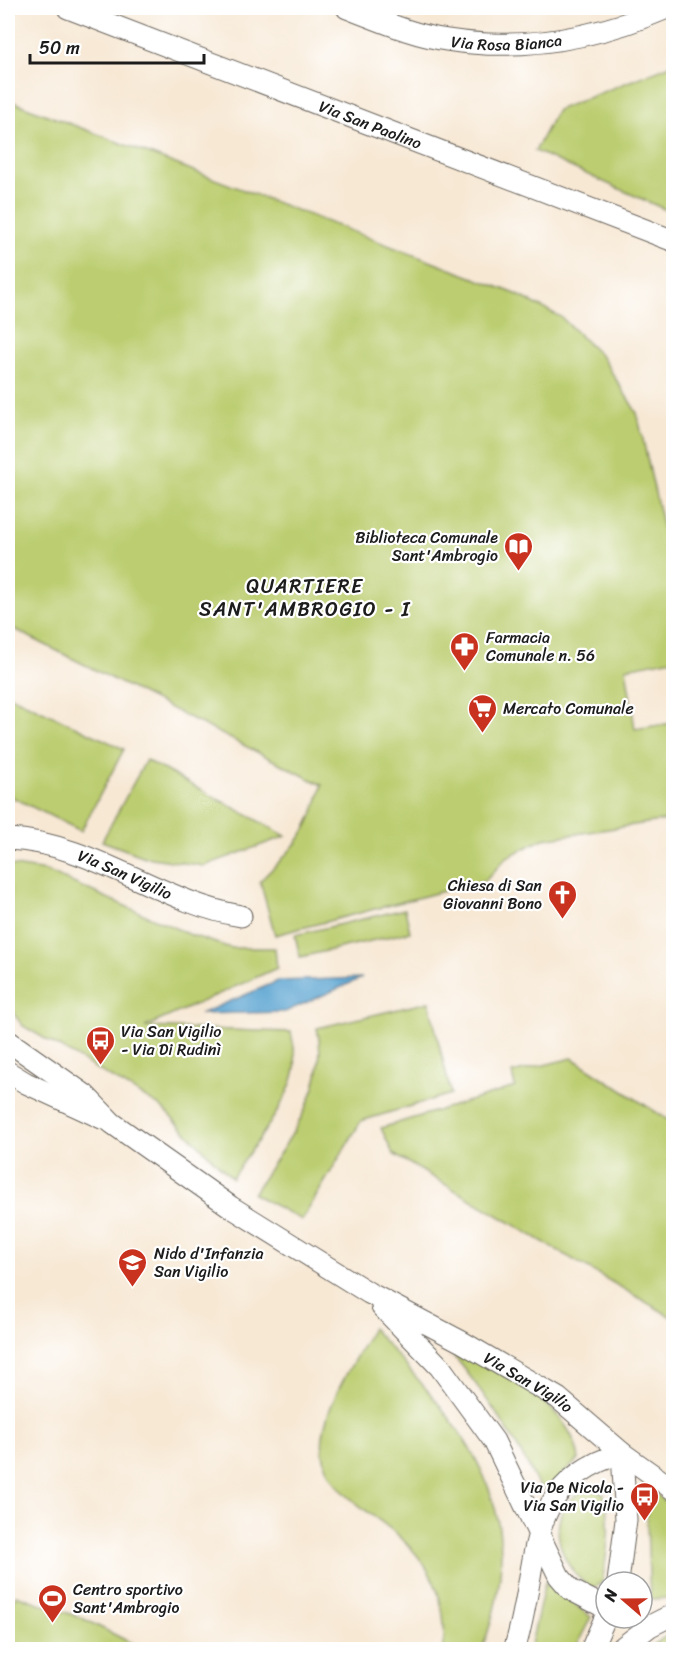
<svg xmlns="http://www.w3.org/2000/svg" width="681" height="1657" viewBox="0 0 681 1657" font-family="Sriracha,sans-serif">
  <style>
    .green { fill: #bbcd70; stroke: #6c7446; stroke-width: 1.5 }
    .water { fill: #58a3d0; stroke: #3a6076; stroke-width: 1.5 }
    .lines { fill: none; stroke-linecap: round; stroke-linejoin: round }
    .street-casing { stroke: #69635c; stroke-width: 23 }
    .street { stroke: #fff; stroke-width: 21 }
    .labels { text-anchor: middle; stroke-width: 4.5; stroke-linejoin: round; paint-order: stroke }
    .street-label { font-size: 16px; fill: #1c1c1c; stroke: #fff }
    .poi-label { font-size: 16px; fill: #1c1c1c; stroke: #fff; text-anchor: start }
    .quarter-label { font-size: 20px; letter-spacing: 1.5px; fill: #1c1c1c; stroke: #fff }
  </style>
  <rect width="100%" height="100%" fill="#fff"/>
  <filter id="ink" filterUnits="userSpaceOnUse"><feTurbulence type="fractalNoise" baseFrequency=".0167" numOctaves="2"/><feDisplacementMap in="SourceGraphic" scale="12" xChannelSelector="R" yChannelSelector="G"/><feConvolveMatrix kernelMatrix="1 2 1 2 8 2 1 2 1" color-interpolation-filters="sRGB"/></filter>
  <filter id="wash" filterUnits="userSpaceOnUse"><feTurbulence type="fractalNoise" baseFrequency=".008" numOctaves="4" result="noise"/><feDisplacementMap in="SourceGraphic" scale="24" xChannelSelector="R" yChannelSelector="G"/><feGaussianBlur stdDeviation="1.35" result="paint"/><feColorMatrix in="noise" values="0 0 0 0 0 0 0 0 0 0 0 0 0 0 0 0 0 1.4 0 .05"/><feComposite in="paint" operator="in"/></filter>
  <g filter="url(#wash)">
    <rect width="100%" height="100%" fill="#f7e8d4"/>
    <path class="green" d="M673,64v149l-138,-62 22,-41z
      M8,100l508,194 45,23 41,40 35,56 36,160v86l-47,9 9,61 38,-6v96l-130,20 -36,18 -21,23 -211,55 -15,-54c36,-36 48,-45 62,-96l-314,-159z
      M8,695l116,54 -43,82 -73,-36z
      M146,760l140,76 -82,30 -59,-9 -43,-16z
      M8,865l38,6 145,64 40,13h44l2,20 -132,59 146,5c2,12 6,25 4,37 -6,35 -44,79 -63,109l-72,-72 -137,-80 -10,-13 -5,-22z
      M405,909l5,23 -110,25 -5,-22z
      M429,1002l22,92 -90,27 -59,99 -49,-26c31,-50 79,-104 64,-166z
      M572,1058l101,65v195l-280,-164 -12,-26 134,-41 -3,-14z
      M372,1328c92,101 165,176 110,321h-40c4,-12 2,-28 0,-40 -5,-29 -19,-50 -40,-70 -32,-31 -86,-49 -79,-103 5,-37 32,-75 49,-108z
      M452,1347c46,27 118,53 127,112l-32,30 -9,-4c-24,-49 -53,-91 -87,-133z
      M588,1487l15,6c10,26 4,62 -1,90l-8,5c-24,-10 -41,-45 -34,-71 4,-15 16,-22 28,-30z
      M654,1492l19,17v89l-23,1 -4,-99z
      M545,1582l46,35 -16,32h-45z
      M16,1595l66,23 61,31h-135v-39z
      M673,1634v15h-25l15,-11z"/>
    <path class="water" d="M362,978l-77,34 -85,2 78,-33z"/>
  </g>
  <g filter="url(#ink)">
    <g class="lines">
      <defs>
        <g id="street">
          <path id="s1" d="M68,8l606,233"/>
          <path id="s2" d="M347,8c32,12 65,27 100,32 76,12 150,-2 220,-32"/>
          <path id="s3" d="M8,839c83,3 153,64 233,77"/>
          <path id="s4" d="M8,1041l77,54 27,28 119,84 138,86 93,49 96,56 64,55 52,37"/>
          <path d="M8,1072l18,11 78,36"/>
          <path d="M382,1307l58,60 54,74 65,135 12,14 35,18"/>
          <path d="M618,1582l8,-62 -4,-67"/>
          <path d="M514,1650c28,-84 4,-166 108,-197"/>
          <path d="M591,1650l15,-34"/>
          <path d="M619,1650l31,-24 24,-12"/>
        </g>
      </defs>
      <use href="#street" class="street-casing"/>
      <use href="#street" class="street"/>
    </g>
  </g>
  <defs>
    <symbol id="library-pin" viewBox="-11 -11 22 30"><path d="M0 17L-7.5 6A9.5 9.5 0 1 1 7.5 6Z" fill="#c8321e" stroke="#fff"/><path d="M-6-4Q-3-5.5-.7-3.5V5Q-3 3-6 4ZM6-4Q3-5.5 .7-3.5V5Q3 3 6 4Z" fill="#fff"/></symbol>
    <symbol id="pharmacy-pin" viewBox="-11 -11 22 30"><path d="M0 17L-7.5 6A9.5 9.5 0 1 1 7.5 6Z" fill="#c8321e" stroke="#fff"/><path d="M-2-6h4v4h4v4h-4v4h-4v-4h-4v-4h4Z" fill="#fff"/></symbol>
    <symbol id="supermarket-pin" viewBox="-11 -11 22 30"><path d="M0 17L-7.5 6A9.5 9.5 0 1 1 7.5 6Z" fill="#c8321e" stroke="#fff"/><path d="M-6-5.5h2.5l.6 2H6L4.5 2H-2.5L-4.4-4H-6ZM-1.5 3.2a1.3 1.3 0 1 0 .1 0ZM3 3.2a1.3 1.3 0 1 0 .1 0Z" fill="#fff"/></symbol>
    <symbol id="church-pin" viewBox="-11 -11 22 30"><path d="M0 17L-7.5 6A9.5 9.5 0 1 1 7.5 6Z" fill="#c8321e" stroke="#fff"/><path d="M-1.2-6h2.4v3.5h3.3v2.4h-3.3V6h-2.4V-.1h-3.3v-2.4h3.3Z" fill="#fff"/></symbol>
    <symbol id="bus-pin" viewBox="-11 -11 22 30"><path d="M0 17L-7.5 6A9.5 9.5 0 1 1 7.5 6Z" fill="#c8321e" stroke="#fff"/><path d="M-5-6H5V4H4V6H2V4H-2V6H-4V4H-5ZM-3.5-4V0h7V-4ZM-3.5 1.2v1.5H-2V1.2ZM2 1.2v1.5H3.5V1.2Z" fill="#fff"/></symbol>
    <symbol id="school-pin" viewBox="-11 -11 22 30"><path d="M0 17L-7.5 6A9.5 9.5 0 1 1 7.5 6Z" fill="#c8321e" stroke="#fff"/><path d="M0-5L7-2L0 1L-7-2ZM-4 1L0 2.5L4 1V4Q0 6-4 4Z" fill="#fff"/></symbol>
    <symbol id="stadium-pin" viewBox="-11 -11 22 30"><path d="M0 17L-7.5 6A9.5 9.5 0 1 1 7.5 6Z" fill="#c8321e" stroke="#fff"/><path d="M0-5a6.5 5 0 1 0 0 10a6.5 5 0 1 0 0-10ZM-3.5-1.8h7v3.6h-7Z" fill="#fff"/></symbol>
  </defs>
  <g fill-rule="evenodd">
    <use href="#library-pin" x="502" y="530" width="33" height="45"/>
    <use href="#pharmacy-pin" x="448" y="630" width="33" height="45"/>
    <use href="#supermarket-pin" x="466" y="692" width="33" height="45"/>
    <use href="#church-pin" x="546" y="878" width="33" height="45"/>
    <use href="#bus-pin" x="84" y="1024" width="33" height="45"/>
    <use href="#school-pin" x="116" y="1246" width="33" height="45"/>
    <use href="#bus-pin" x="628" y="1480" width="33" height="45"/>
    <use href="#stadium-pin" x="36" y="1582" width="33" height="45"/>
  </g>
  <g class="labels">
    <g class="street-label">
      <text dy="6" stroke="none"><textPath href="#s2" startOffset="165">Via Rosa Bianca</textPath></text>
      <text dy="6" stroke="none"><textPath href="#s1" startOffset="324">Via San Paolino</textPath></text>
      <text dy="6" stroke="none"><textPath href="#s3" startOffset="123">Via San Vigilio</textPath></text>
      <text dy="6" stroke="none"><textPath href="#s4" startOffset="624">Via San Vigilio</textPath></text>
    </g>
    <g class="poi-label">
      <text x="498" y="543" text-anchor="end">Biblioteca Comunale<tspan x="498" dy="18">Sant'Ambrogio</tspan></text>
      <text x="486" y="643">Farmacia<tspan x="486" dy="18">Comunale n. 56</tspan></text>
      <text x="503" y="714">Mercato Comunale</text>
      <text x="542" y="891" text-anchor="end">Chiesa di San<tspan x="542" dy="18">Giovanni Bono</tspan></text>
      <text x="121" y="1037">Via San Vigilio<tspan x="121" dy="18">- Via Di Rudinì</tspan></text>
      <text x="154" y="1259">Nido d'Infanzia<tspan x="154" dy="18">San Vigilio</tspan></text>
      <text x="624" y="1493" text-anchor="end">Via De Nicola -<tspan x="624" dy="18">Via San Vigilio</tspan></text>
      <text x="73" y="1595">Centro sportivo<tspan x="73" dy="18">Sant'Ambrogio</tspan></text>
    </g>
    <g class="quarter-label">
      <text x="305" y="593">QUARTIERE<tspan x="305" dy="23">SANT'AMBROGIO - I</tspan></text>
    </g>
  </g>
  <rect width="681" height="1657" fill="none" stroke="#fff" stroke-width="30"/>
  <g transform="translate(624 1600) rotate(290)"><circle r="28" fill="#ffffff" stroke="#a4a4a4" stroke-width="1.5"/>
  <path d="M0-4.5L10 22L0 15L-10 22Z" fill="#c8321e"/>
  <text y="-9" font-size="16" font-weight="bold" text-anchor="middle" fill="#1c1c1c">N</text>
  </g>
  <path d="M30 54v9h174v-9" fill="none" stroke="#1c1c1c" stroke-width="3"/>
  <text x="39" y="54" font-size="18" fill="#1c1c1c" stroke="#ffffff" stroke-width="4.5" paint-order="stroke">50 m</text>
</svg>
